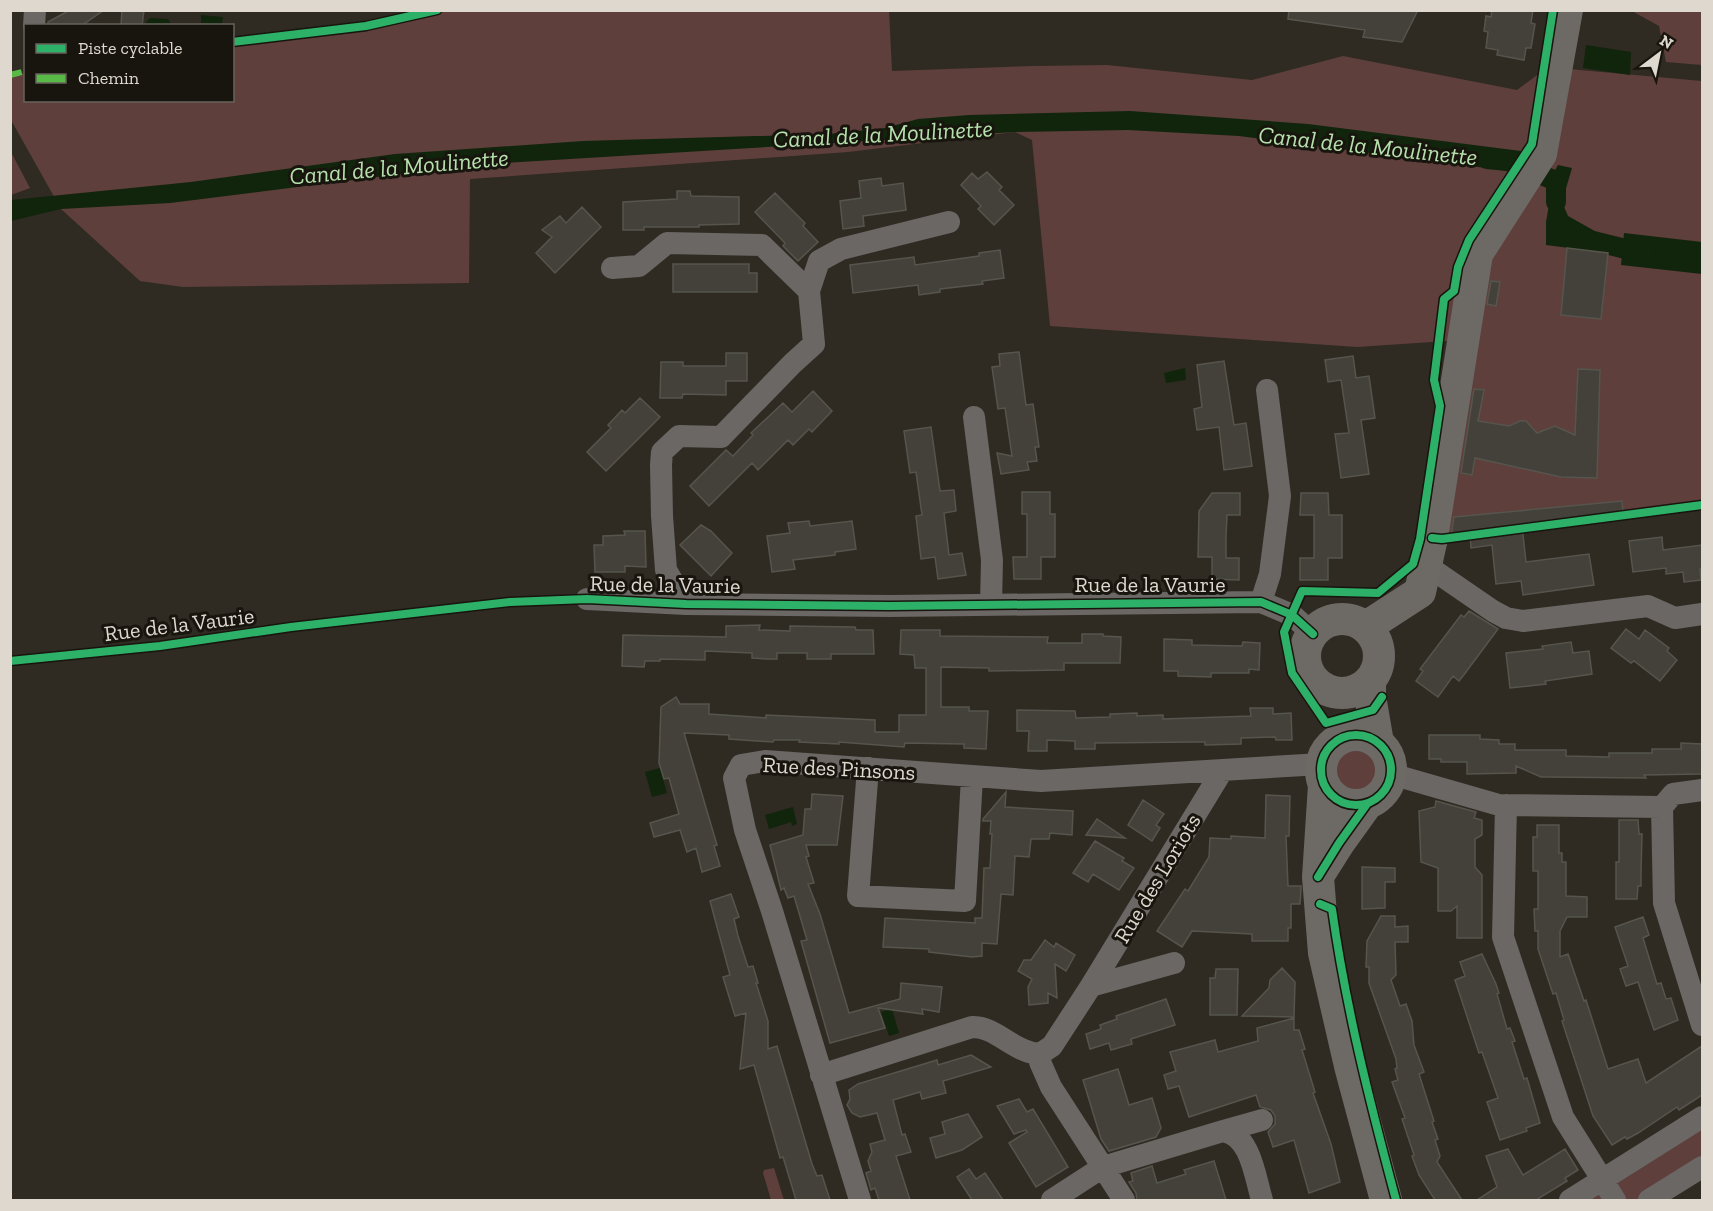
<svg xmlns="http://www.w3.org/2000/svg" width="1713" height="1211" viewBox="0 0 1713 1211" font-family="'Zilla Slab',serif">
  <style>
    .green { fill: #5e3f3c }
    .water { fill: #11240c }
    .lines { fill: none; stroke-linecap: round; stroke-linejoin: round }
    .canal { stroke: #11240c; stroke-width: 20 }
    .building { fill: #43413a; stroke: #56554d; stroke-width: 1.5 }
    .street { stroke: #6a6764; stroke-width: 22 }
    .secondary { stroke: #6d6965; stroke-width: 32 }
    .quiet { stroke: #58b947; stroke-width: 6; stroke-dasharray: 12 6; stroke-linecap: butt }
    .cycleway-casing { stroke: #18150e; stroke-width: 11 }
    .cycleway { stroke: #2db169; stroke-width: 8 }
    .labels { text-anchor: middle; stroke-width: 6; stroke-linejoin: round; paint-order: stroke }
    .street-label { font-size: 22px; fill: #ded8cf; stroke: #18150e }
    .water-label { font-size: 24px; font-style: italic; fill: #b6e1ad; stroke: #18150e }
  </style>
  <rect width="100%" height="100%" fill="#2f2b22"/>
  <path class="green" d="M431,10h458l3,61 141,-5 74,-1 145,15 91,-24 174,34 27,-20 25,-1 133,12v424l-270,33 30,-198 -105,7 -307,-21 -18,-186 -17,-8 -167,20 -378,27 -1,104 -286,4 -43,-6 -79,-72 -50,-89 -1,-45 15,-2 1,27h206l1,-62 132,-13z
    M1632,11h70v54l-36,-3 -7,-36z
    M11,152l19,36 -19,7h-1z
    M1363,743c6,5 15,10 18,16 20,34 -51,66 -49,-1 10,-9 18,-13 31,-15z
    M1702,1117v50l-53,33h-79z
    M774,1168l10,32h-13l-8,-27 1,-3z"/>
  <path class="water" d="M201,15l22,2 -1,8 -21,-2z
    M150,18l18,1 3,5 -24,1 -1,-3z
    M1586,45l45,7 -1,23 -47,-7z
    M1130,111l178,13 213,27 -12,20 -270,-35 -111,-6 -113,2 -544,33 -301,38 -109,6 -50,12v-21l180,-18 204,-28 188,-13 245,-7 57,-6 33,-9 51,-4z
    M1558,165l14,3 -10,34 6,14 41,23 -1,14 -62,-8v-23l6,-34 -5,-3z
    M1624,233l78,9v32l-81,-9z
    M1185,368l1,12 -20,3 -2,-10z
    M660,768l7,25 -15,4 -7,-25z
    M793,807l4,17 -5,2 -1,-4 -22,7 -4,-14z
    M892,1009l7,24 -10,3 -8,-24z"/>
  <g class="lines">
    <path class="canal" d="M1487,159l21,2 48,20v21
      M1585,239l61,15"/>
  </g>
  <path class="building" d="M70,10h34l-23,16h-33v-4z
    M122,10h22l-2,16h-21z
    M1289,10h129l-16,32 -39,-5 2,-7 -77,-11z
    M1492,10h41l-2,13 4,1 -4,24h-5l-2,12 -27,-5 1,-5 -12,-2 2,-16 -4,-1 2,-15 5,1z
    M987,172l15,15 -3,3 15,15 -20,20 -16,-16 3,-3 -20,-21 11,-12 6,6z
    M881,178l1,8 21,-3 3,27 -43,6 1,10 -21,3 -3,-28 21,-3 -2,-17z
    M677,191h13l1,5 48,1v27l-40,1v2h-55v3h-21v-28l54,-3z
    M775,193l30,30 -2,3 15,16 -20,19 -15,-15 2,-3 -30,-31z
    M582,207l19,20 -46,46 -19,-20 16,-16 -10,-7 18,-14 6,7z
    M1567,248l41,5 -7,66 -40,-4z
    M1000,250l4,28 -22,3 1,3 -43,5v3l-21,3 -1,-10 -65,8 -3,-28 64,-8 1,8 64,-9v-3z
    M673,264h76v9h8v19h-84z
    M1491,281l9,1 -4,24 -9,-2z
    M1019,352l7,53 7,-1 6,43h-4l2,14 -10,1 2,8 -28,4 -4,-21 15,3 -7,-48 -7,1 -6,-42 8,-1 -1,-12z
    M726,353h21v28h-21v14l-43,-1 -1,4h-22l1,-36h22v4h43z
    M1353,356l3,22 13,-2 6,42 -14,2 8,54 -28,4 -6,-44 14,-1 -8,-53 -13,2 -3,-22z
    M1224,361l10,64 12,-2 6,43 -28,4 -5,-43 -22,3 -3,-21 8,-2 -5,-42z
    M1578,369l22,1 -3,108 -36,-1 -86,-19 -3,17 -11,-2 13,-84 10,1 -6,31 31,5 11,-5h6l11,12 18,-7 20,9z
    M813,391l19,20 -20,21 -3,-3 -16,16 -5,-5 -30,30 -6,-7 -43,43 -19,-20 36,-36 7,6 20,-21 -2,-2 32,-30 9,9z
    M640,398l20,19 -54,54 -19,-19 24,-24 -3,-3 14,-15 3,3z
    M931,427l9,64 14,-1 2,21 -12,2 5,42 13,-2 4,22 -28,4 -3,-22 -14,2 -5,-43 6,-1 -6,-43 -6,1 -6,-42z
    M1022,492h28v22h5v43h-14v22h-27l-1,-22h14v-43h-5z
    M1212,493h28v22h-13l-1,21v22h13v22l-27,-1v-22h-14l1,-46z
    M1301,493h27l1,22h13v43h-14v22h-28v-22h14v-43h-14z
    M1622,501l1,13 -101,12 4,36 63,-8 5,31 -71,10 -2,-14 -25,3 -4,-39 -21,3 -1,-15 -19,3 3,-19z
    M809,521l1,5 42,-5 4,28 -21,3v3l-42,5 2,9 -23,3 -5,-36 23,-3 -2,-10z
    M701,525l10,6 21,22 -21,23 -31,-31z
    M624,531h21l1,36 -21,-1v6h-30l-1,-27h9v-9l22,-1z
    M1662,537l1,13 39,-5v24h-2l1,11 -17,2 -1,-10 -17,2v-6l-33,4 -4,-31z
    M1469,611l29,18 -35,47 -4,5 -6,-5 -15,21 -22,-16 7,-10 -3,-2 41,-54 3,2z
    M760,625l-1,5 31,1v-5l65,1 1,3h17l1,24h-43v5h-24v-6h-30v6h-10l-15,-1v-5l-47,-2v9l-45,-1v2h-15l-1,6 -22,-1 1,-31 103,2v-11z
    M1626,629l13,10 6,-9 24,18 -2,3 10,9 -17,21 -26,-20 -3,2 -20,-15z
    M901,630h39v6l108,1 -1,6h35v-9h21v2l18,1 -1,26h-56v7l-75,1v-3l-48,-1v40h28v4h19l-2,38 -22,-1v-4l-59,-1 -1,4 -65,-5v2l-40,-2 1,-2h-26l-1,2 -44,-3v-4l-45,-2 33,112 -3,1 6,20 -18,6 -6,-24 -9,4 -7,-22 -26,7 -4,-14 29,-9 -10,-36 -5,1 -5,-16 2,-56 15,-10 4,7h29v10l57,4v-3l109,5v12h24v-17h27v-47h-11l-1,-13 -14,-1z
    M1164,639l28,1v5l50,1 1,-4 17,1 -1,27 -10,-1v4h-38v4l-33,-1v-5h-14z
    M1571,642l2,11 16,-2 3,23 -47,7 1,3 -36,4 -4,-35 37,-4 -1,-3z
    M1250,708h23v6l18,-1 1,27h-16l-1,-3 -34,1v6l-36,1v-3h-10l-100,1v6h-20v-8l-28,-1v11h-19l1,-20h-12v-21l58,1 1,7 34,-1v-3l27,-1v3l26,-1v4l88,-3z
    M1429,735h51v4l19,1v4h16v6h51v6l43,1v-4h43v-4h29v-6l21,1v30l-58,1 2,3 -98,-1h-7l-25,-11v7l-49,1v-12h-26v-3h-12z
    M1006,792l-1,15 68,4 -1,24 -22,-2 -1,6h-18l-2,18 -14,-1 -2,39 -12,-1 -4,50 -15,-1v13l-10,1 -43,-5v-3l-46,-2 2,-29 90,5v-5h7l2,-50h6l2,-34h-2l1,-13h-8v-2z
    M812,794l31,2 -6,49h-31l3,11 -3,1 8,26 -6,1 12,30 29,99 51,-14 1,-16 41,4 -3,25 -17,-3 1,5 -45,-6 7,20 -55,15 -29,-102 6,-1 -13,-44 -6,2 -4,-10 -3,2 -11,-45 33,-10 2,-26h6z
    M1266,795l24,1 -1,40h-3l2,50h13v3l-1,15h-9v24h-3v13h-36v-7l-60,-3 -10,16 -25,-16 28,-42 3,2 21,-34 1,-19 21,1v-3l34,2z
    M1143,800l21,14 -8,11 4,3 -8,13 -24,-16z
    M1436,801l40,11 -2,6 8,2v15l-7,4v28l7,8v63h-25v-32l-6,5h-13v-43l-17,-6 -2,-51 16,-4z
    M1097,819l28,19 -39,-3z
    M1619,820h19l1,14h3l-1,38v14h-3l-1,13h-21v-37h3z
    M1537,825h22v28h3v9h4v34l21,1v20h-20l-7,14v26l8,-3 16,47 2,-1 22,69 30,-10 8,24 56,-37v49l-23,15 -2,-3 -39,26 -11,6 -2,-2 -13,8 -19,-29 -31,-95 2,-1 -8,-27 -3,1 -15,-45v-18h-3l-1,-22h4v-38h-5v-34h4z
    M1095,841l29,17 -2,3 12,7 -15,22 -26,-16 -5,8 -15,-9z
    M1362,867l33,1v14h-10v26l-23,1z
    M731,894l8,23 -5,2 4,17 10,31 5,-1 5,17h-2l12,38v28l9,-3 35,118 5,12 5,-1 8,25h-34l-13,-43 -3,1 -26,-93 -14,4 6,-56 -11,3 -12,-39 7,-2 -20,-74z
    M1381,916h14v11l13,-1v16h-13l1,33 -5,5 9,26 6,-2 6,17 2,24 10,27 -5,2 15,47 -2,1 6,17 -3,1 5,16 -3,6 25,38h-27l-16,-25 -7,-19 2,-1 -12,-36 3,-1 -13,-36 6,-2 -3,-11 2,-1 -1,-9 -27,-76v-16h-3l1,-26z
    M1643,917l6,18 -6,3 14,46 4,-1 5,16 5,-1 7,22 -24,10 -16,-48 -12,4 -6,-17 8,-3 -13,-39z
    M1045,940l9,7 2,-4 19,12 -9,16 -11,-7 2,34 -9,-5v10l-19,2 -1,-18 4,-8 -14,-8 6,-11h7z
    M1482,954l14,30 3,9 -2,1 10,35 3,-1 5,13 -3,1 12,37 3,-1 13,45 -14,5 1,3 -27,9 -13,-38 11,-4 -16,-46 -3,1 -24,-73 10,-4 -5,-14z
    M1282,968l13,14 -1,35 -52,-1 27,-28 1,-8z
    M1216,969h22l-1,46h-27v-37h5z
    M1166,999l9,26 -44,14 1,5 -21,6 -2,-7 -19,6 -4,-15 15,-5 -1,-4 17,-6 -1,-3z
    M1294,1018v12h5l6,19 -3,1 13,42 -2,1 18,51 9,38 -31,11 -15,-53 -21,7 -5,-15 7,-8v-8l-4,-6 -11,-3 -4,-12 -67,22 -10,-31 -11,3 -4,-14 12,-4 -6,-19 45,-12 3,12 40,-11 -1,-13z
    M971,1055l20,12 -48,14 3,12 -24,6 -2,-7 -27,8 9,35 3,-1 6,18 -15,4 14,44h-31l-4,-12 -4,2 -5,-17 5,-2 -3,-10 4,-9 -2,-8 15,-4 -8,-27 -17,4 -8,-4 -5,-8 3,-6 -1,-9 9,-6 79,-24 1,5z
    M1118,1069l11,36 23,-7 9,30 -5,9 -47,14 -8,-12 -18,-59z
    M1019,1099l8,13 6,-3 35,58 -32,20 -27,-44 18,-11 -1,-2 -12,4 -17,-28z
    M968,1114l14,23 -20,13 -26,8 -6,-20 15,-4 -3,-12z
    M1508,1149l15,26 42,-26 13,21 -13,8 2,3 -31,19h-59l20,-13 -11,-31z
    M1214,1161l12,39h-89l-1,-7 -7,-11 4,-1 -2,-8 21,-7 5,17 29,-9 -2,-4z
    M969,1169l7,10 9,-6 18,27h-31l-15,-23z"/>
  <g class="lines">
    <path class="street" d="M34,26l1,-16
      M612,268l27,-2 28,-23 95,2 47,46
      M974,417l18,143 -1,44
      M1426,565l67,46 13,7 17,3 125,-15 27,12 27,-4
      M587,599l99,5 204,2 371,-4 31,13 21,19
      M1261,602l9,-28 10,-78 -13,-106
      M686,604l-20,-34 -4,-54 -1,-51 1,-13 17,-16 42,1 72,-74 21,-19 -5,-53 10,-30 22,-12 108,-27
      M868,768l-10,128 107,5 7,-124
      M1391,774l108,31 163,2 11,-13 29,-4
      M1506,805l-3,132 60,180 52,83
      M1662,807l2,96 38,122
      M1091,986l83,-23
      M821,1075l151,-48c24,-1 42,26 68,27
      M1223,1131l39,-11
      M860,1200l-88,-289 -27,-81 -11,-52 7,-13 24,-4 276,20 280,-17
      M1052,1200l51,-33 120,-36c28,4 32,46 39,69
      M1124,1200l-73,-113 -11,-25v-8l12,-8 39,-60 131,-215
      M1570,1200l132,-83
      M1649,1200l53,-33"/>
    <path class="secondary" d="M1305 656a37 37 0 1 1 74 0a37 37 0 1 1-74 0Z
      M1366,627l54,-35 12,-54 45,-284 64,-100 26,-144
      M1370,681v15l8,47
      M1321 770a35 35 0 1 1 70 0a35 35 0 1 1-70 0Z
      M1324,785l-6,92 6,76 26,113 36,134
      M1320,873l19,-30 28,-39"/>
    <path class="quiet" d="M10,75l16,-4"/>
    <defs>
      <path id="cycleway" d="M232,42l134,-16 71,-16
        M1432,538l10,1 260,-34
        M10,661l150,-15 131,-19 219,-25 77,-3 99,5 204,2 371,-4 31,13 21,19
        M1382,697l-9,13 -47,13 -34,-50 -8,-41 18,-41 76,2 35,-29 7,-25 20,-133 -6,-26 10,-81 10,-8 4,-24 11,-27 63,-96 21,-134
        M1321 770a35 35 0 1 1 70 0a35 35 0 1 1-70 0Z
        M1318,877l21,-34 28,-39
        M1320,904l12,5c14,100 38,194 64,291"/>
    </defs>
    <use href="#cycleway" class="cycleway-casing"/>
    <use href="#cycleway" class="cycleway"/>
  </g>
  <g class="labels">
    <g class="street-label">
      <text transform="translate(665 584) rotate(1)" y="8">Rue de la Vaurie</text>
      <text x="1150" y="592">Rue de la Vaurie</text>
      <text transform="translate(179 624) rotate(-7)" y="8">Rue de la Vaurie</text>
      <text transform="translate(839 768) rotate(3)" y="8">Rue des Pinsons</text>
      <text transform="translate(1157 878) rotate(-59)" y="8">Rue des Loriots</text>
    </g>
    <g class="water-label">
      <text transform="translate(883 134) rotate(-3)" y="8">Canal de la Moulinette</text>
      <text transform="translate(1368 146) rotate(6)" y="8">Canal de la Moulinette</text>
      <text transform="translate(399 167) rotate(-5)" y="8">Canal de la Moulinette</text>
    </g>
  </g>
  <rect width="1713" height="1211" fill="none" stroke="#ded8cf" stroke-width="24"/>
  <rect x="24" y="24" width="210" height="78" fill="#18150e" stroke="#67635b" stroke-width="1.5"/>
  <rect x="36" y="44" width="30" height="9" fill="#2db169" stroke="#67635b" stroke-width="1.5"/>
  <text x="78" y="54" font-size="18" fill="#ded8cf">Piste cyclable</text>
  <rect x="36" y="74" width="30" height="9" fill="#58b947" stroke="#67635b" stroke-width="1.5"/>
  <text x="78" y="84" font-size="18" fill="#ded8cf">Chemin</text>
  <g transform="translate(1659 54) rotate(32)" stroke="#18150e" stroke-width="4.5" paint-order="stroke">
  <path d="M0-4.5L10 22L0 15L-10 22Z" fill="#ded8cf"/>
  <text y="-9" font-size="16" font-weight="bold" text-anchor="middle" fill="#ded8cf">N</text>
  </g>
</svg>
